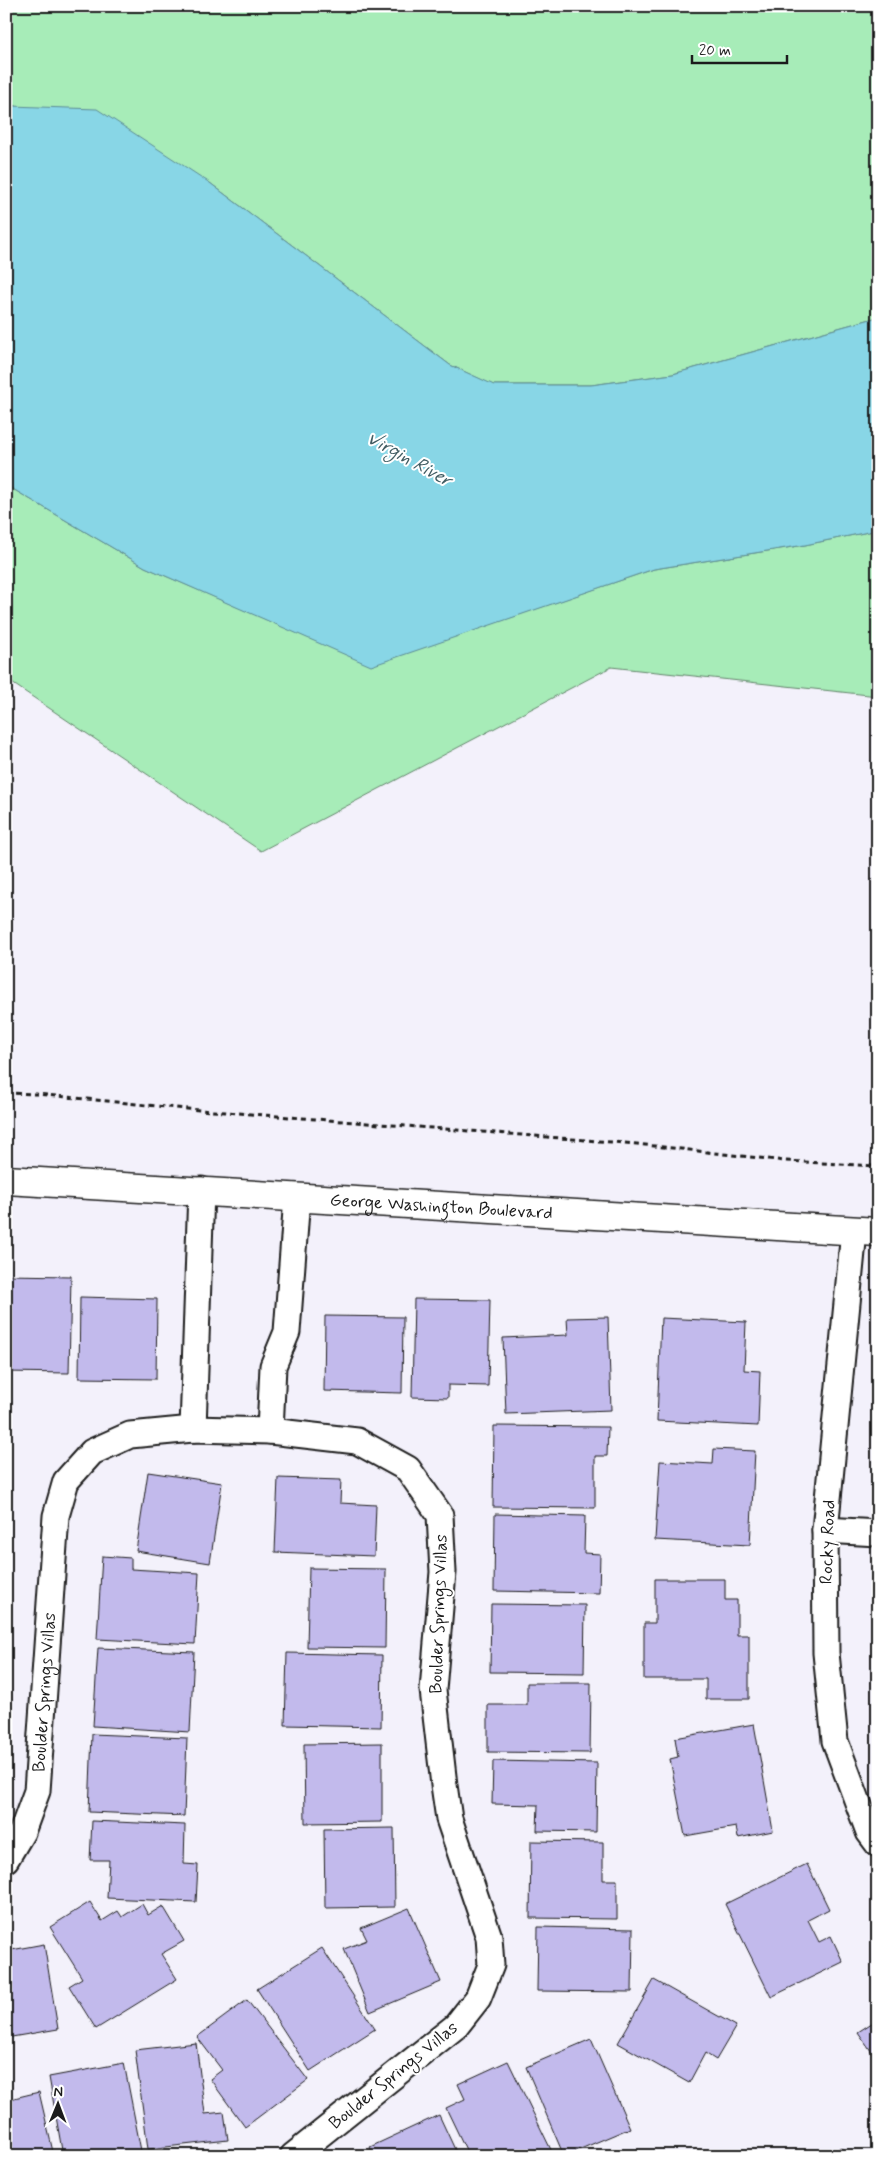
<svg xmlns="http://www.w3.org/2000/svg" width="884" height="2162" viewBox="0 0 884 2162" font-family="Mynerve,sans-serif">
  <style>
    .green { fill: #a7ecb8; stroke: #62846a }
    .water { fill: #88d6e6; stroke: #5d8c95 }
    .building { fill: #c2baec; stroke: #1c1c1c }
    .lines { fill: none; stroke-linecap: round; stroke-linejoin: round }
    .street-casing { stroke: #1c1c1c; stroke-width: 29 }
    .secondary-casing { stroke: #1c1c1c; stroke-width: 31 }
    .path { stroke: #1c1c1c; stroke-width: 3; stroke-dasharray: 5 4; stroke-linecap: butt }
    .street { stroke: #fff; stroke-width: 25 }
    .secondary { stroke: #fff; stroke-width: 28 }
    .labels { text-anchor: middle; stroke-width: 4; stroke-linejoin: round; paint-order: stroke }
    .street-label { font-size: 18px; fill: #1c1c1c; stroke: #fff }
    .water-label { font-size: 19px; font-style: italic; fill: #425d63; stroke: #fff }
  </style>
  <rect width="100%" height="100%" fill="#f3f1fb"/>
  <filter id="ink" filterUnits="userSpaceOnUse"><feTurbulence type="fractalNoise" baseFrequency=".02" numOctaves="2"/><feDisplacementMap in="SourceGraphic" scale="10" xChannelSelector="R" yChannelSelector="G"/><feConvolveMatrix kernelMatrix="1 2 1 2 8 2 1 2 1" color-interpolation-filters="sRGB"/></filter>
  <g filter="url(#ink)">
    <path class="green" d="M6,6h872v311l-205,57 -82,11h-98l-43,-20 -240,-182 -204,-81z
      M6,485l139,82 226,98 283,-96 151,-24 73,-15v166l-267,-29 -350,184 -255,-172z"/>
    <path class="water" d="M6,102l5,4 86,3 113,74 240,182 44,20h97l82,-11 205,-57v213l-73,15 -151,24 -283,97 -226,-99 -139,-82z"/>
    <path class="building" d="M6,1275l65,1 -2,97 -63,-1z
      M80,1297l77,2 -1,80 -77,-1z
      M414,1299l76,1 -2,86 -40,-1v13l-36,-1z
      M325,1316l78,1 -1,76 -78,-2z
      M608,1317l3,93 -105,4 -3,-76 65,-3 -1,-17z
      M661,1318l85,4 -2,48 16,1 -2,55 -101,-5z
      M494,1426l114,1 -1,29h-12v52l-102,-1z
      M714,1449l41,2 -5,94 -95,-5 5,-79 53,3z
      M148,1472l74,11 -12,80 -74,-12z
      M278,1478l63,2 -1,23 36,2 -2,51 -99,-4z
      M495,1514l90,2 -1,37 16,1 -1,39 -105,-2z
      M102,1556l29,2v11l68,4 -4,71 -98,-5z
      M309,1568l77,1 -1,79 -78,-1z
      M655,1579h70v21h12v35h12v64h-43v-20h-62v-56h11z
      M491,1604l94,1 -1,68 -94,-1z
      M98,1648l96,4 -4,80 -97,-6z
      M287,1653l95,2 -1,72 -96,-2z
      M527,1683h64l-1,70 -102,-1v-47h39z
      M754,1724l19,107 -35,7 -2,-11 -51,9 -15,-77 8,-2 -3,-19z
      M92,1734l95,4 -3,78 -95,-4z
      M382,1743v79l-77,1 -1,-79z
      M493,1761l104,2 -1,69 -59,-1 1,-26 -46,-1z
      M92,1821l93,4 -1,39 14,1 -2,37 -89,-4 2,-38h-19z
      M394,1828l1,79 -70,1 -1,-79z
      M531,1841l72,1v38h14v39l-87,-1z
      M807,1864l22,45 -21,11 11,22 12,-6 12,26 -72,35 -46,-93z
      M90,1902l12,19 16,-10 4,6 20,-13 6,11 15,-9 21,35 -23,13 16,25 -81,50 -27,-43 13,-8 -32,-51z
      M409,1908l32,74 -71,30 -26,-63 23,-9 -6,-12z
      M538,1927l95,2 -1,63 -95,-1z
      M44,1944l14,85 -52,9v-87z
      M322,1948l53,81 -65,42 -53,-82z
      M654,1980l82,46 -20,34 -11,-7 -16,30 -71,-40z
      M247,2000l61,80 -63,47 -35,-48 12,-9 -25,-33z
      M878,2019v42l-20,-29z
      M591,2039l39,89 -66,28 -38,-89z
      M196,2043l9,71 19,-2 4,28 -80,9 -13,-99z
      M508,2061l46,95h-85l-23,-48 19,-9 -7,-15z
      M124,2063l18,93h-79l-14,-79z
      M39,2092l15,64h-48v-56z
      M439,2115l19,41h-84l-4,-9z
      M840,2147l9,9h-17z"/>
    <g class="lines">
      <defs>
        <g id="street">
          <path d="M854,1231l-29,299 1,123 9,88 34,91 9,12"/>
          <path d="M193,1429l8,-239"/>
          <path d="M270,1431l3,-65 14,-34 10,-135"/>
          <path d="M825,1530l53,3"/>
          <path id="s1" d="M6,1859l16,-27 15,-41 19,-275 10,-35 26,-29 38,-17 63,-6 77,2 87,10 51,28 32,46 3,57 -10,118 11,95 5,34 40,118 2,28 -13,33 -22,28 -163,130"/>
        </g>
        <g id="secondary">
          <path id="s2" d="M6,1180l872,52"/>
        </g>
      </defs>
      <use href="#street" class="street-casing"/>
      <use href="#secondary" class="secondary-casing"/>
      <path class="path" d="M6,1093l30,1 151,15 450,35 148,17 93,5"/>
      <use href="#street" class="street"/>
      <use href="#secondary" class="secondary"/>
    </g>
  </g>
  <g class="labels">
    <g class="street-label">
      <text dy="6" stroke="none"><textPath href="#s2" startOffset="436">George Washington Boulevard</textPath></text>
      <text transform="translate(827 1542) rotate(-88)" y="6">Rocky Road</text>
      <text transform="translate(438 1614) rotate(-88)" y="6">Boulder Springs Villas</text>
      <text dy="6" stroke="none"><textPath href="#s1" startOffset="174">Boulder Springs Villas</textPath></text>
      <text transform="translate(393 2075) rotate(-39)" y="6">Boulder Springs Villas</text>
    </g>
    <g class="water-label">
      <text transform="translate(410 458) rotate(29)" y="7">Virgin River</text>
    </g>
  </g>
  <rect width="884" height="2162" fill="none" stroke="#fff" stroke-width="25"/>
  <rect x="12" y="12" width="859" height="2137" fill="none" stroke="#1c1c1c" stroke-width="2" filter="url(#ink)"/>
  <g transform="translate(58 2104) rotate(1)" stroke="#ffffff" stroke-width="4" paint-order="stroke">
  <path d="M0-4L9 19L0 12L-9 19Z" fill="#1c1c1c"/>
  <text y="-8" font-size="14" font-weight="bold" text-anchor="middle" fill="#1c1c1c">N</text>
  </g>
  <path d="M692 55v8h95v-8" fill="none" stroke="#1c1c1c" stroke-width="2.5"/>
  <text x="699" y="55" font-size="15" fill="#1c1c1c" stroke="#ffffff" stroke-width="4" paint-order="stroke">20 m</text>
</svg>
